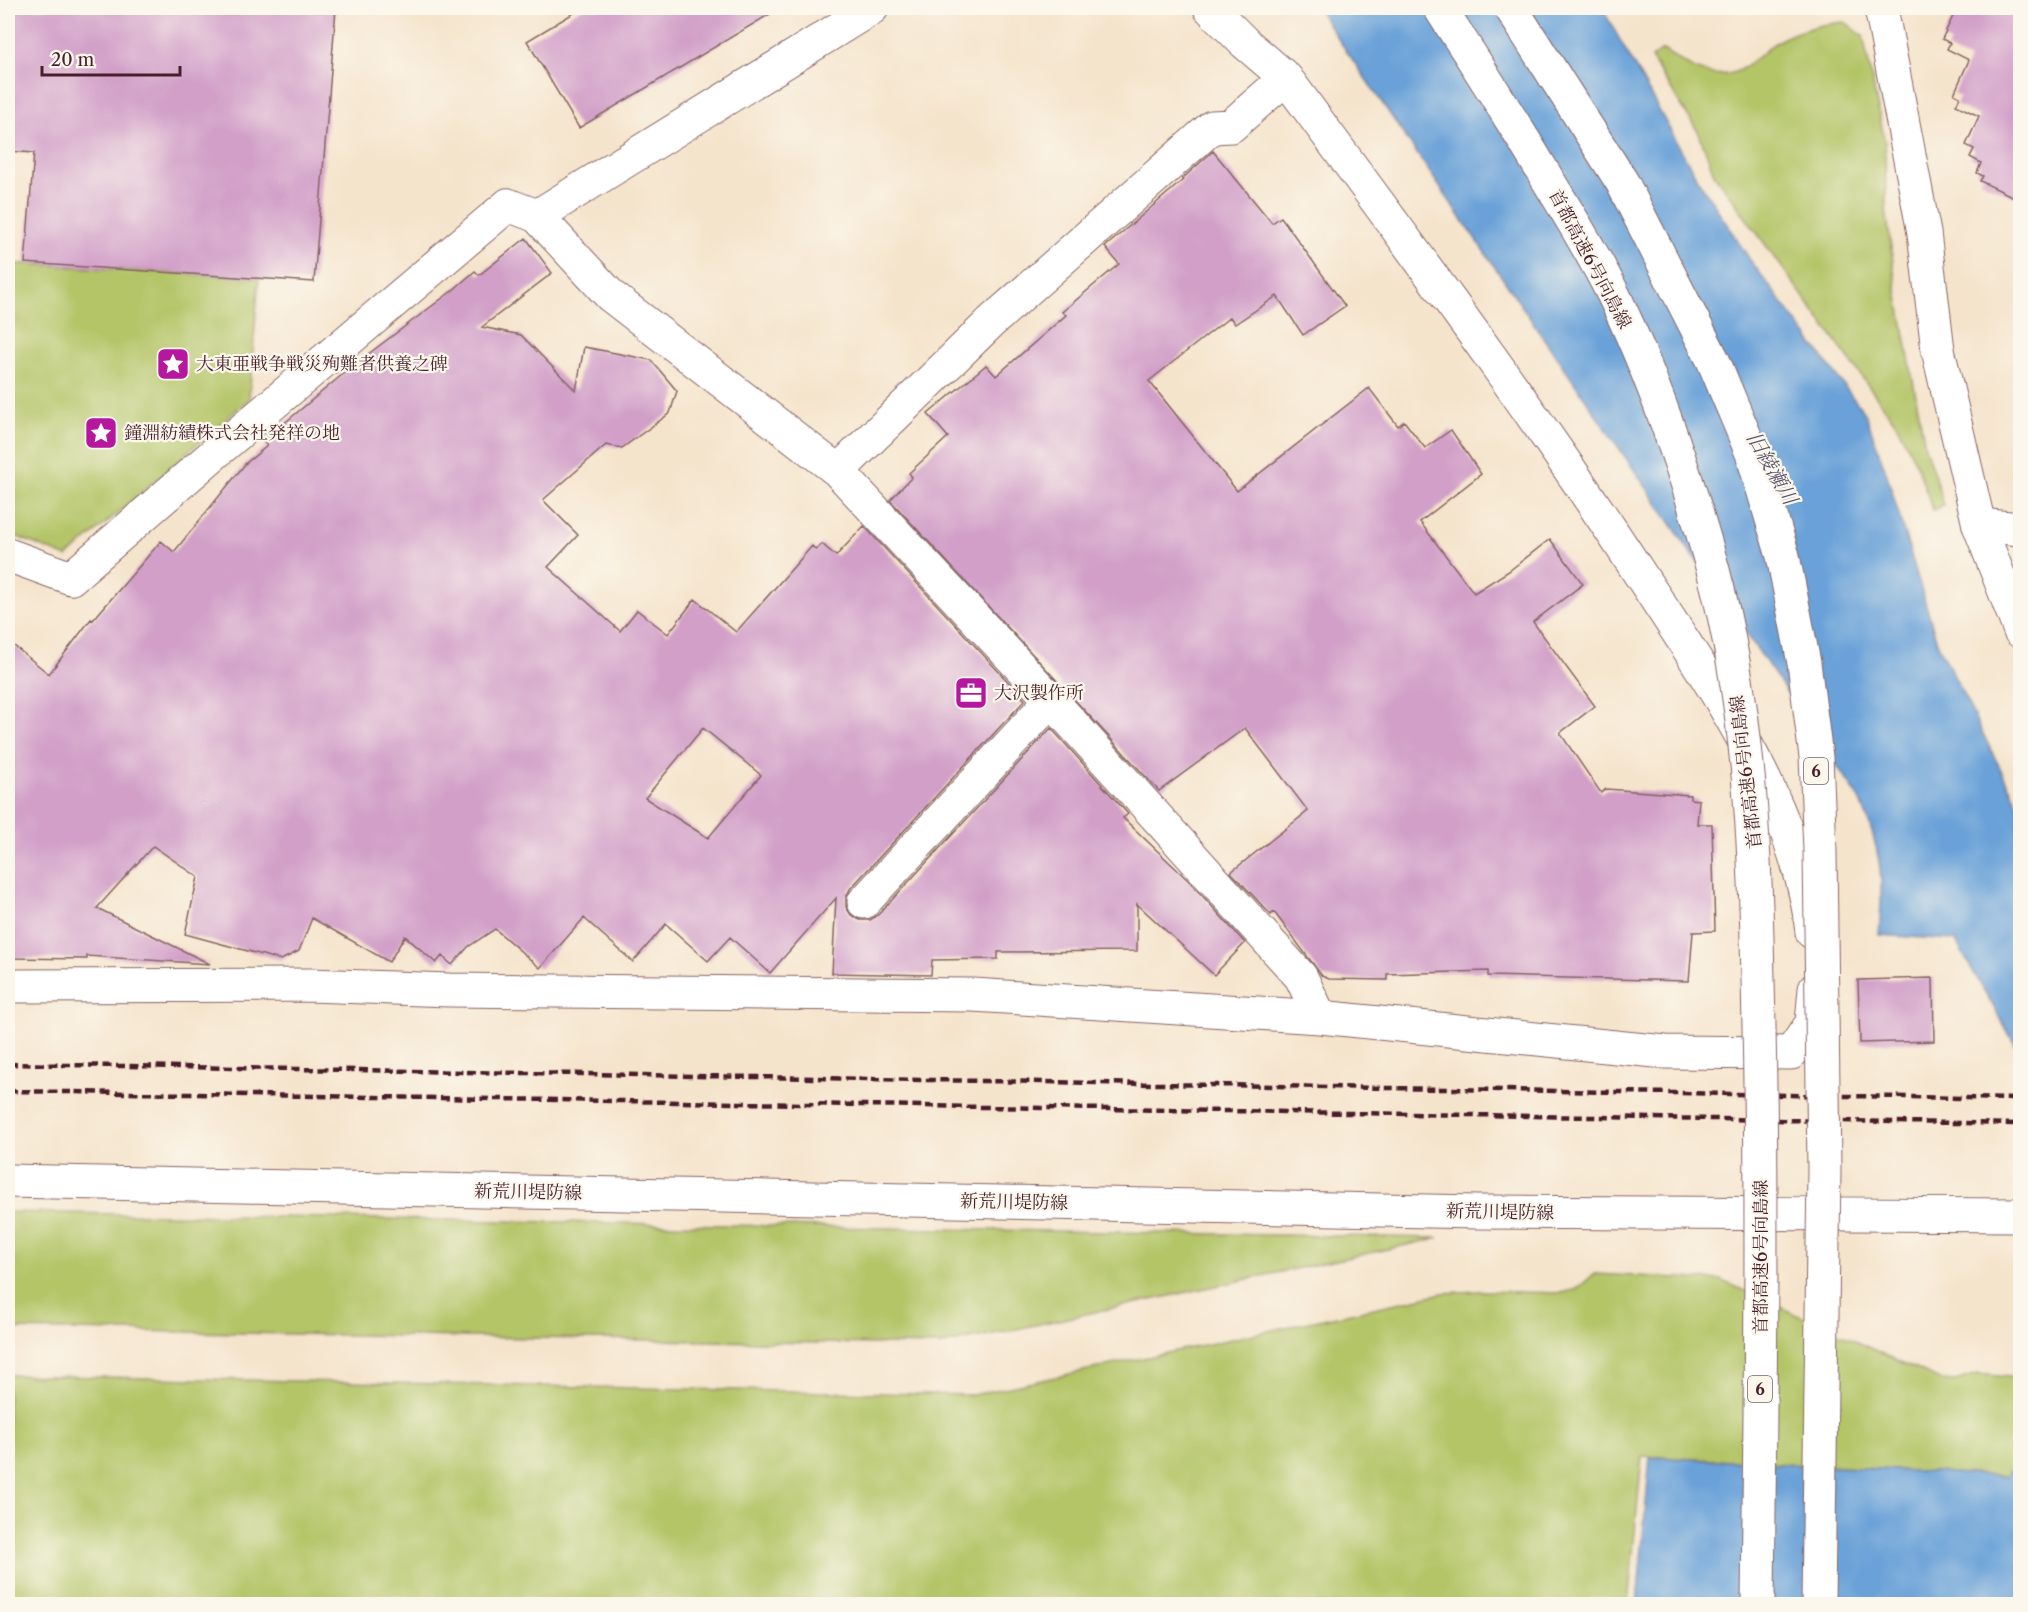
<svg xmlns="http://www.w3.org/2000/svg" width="2028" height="1612" viewBox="0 0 2028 1612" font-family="'Libre Caslon Text','Noto Serif JP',serif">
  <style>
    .green { fill: #b4c568; stroke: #7f724a; stroke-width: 1.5 }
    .water { fill: #69a1d8; stroke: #5a6082; stroke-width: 1.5 }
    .building { fill: #d19fc8; fill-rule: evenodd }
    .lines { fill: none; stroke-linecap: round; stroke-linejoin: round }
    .minor-casing { stroke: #866463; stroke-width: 35 }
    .tertiary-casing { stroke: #866463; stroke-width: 35 }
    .secondary-casing { stroke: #866463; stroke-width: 35 }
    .minor { stroke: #fff; stroke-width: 33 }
    .tertiary { stroke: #fff; stroke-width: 33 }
    .secondary { stroke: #fff; stroke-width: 33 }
    .rail { stroke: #4a1f2b; stroke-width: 4.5; stroke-dasharray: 9 4.5; stroke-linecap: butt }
    .motorway-bridge-casing { stroke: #866463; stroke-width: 35; stroke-linecap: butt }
    .motorway-bridge { stroke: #fff; stroke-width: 33 }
    .labels { text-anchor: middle; stroke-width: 4.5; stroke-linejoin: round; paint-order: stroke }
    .shield { fill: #fbf7ec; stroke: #7f6065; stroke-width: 1.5 }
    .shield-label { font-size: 16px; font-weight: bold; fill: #4a1f2b }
    .street-label { font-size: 18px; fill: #4a1f2b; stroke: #fbf7ec }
    .poi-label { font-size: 18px; fill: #4a1f2b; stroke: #fbf7ec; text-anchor: start }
    .water-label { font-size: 20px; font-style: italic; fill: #565370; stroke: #fbf7ec }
  </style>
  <rect width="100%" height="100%" fill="#fbf7ec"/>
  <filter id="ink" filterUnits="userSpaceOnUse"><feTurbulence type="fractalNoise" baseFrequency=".0167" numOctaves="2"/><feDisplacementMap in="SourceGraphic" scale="12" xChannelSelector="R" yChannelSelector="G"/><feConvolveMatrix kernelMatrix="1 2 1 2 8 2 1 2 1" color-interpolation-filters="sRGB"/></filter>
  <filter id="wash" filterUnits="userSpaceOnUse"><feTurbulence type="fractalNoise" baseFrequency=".008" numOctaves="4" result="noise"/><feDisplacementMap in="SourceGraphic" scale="24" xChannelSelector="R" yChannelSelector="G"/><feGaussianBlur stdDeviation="1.35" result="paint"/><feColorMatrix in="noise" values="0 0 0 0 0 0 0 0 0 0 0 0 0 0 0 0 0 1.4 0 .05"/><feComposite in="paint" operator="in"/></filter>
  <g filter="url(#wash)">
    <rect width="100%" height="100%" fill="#f5e4cc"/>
    <path class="green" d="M1845,22l18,14 22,107 1,66 10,77 29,161 19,58 -11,5 -17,-47 -19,-38 -183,-251 -15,-41 -48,-75 12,-8c19,12 40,28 64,24 19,-2 35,-23 51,-33 22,-12 42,-17 67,-19z
      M8,263l251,15 -10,121 -182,158 -59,-24z
      M8,1212l1431,26 -497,107 -934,-16z
      M1594,1274l127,6 219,100 16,1 20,-7 44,4v64l-12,34 -366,-20 -14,148h-1620v-229l965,20 470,-102 37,-2 81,2 16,-4z"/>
    <path class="water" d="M1317,8h285l96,172 52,80 116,155 21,60 50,167 83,166v245l-65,-113 -76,-5c5,-57 3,-82 -19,-136z
      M2020,1442v162h-383l13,-147 357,19z"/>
    <g id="blocks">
      <path class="building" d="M13,8h323l-22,274 -289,-19 9,-110 -26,-2v-61z
        M582,8h198l-201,120 -52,-87z
        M1957,8h63v192l-40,-19 3,-5 -6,-3 4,-10 -11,-6 4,-8 -8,-4 13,-29 -23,-11 4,-8 -6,-3 15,-34 -22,-11 3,-6 -8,-4z
        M1213,151l59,72 9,-6 64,89 -42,29 -26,-39 -42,28 -5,-7 -81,64 88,110 132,-103 29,38 6,-5 21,27 26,-18 30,44 -61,48 54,71 35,-22 41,-32 33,45 -50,38 62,84 -35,27 41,60 5,-4 84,6v4l9,1 -2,24h15l3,107 -22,1 -4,49 -201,-5v-5l-101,3v6l-58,-1 -7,-3 -48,-64 -3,3 -40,-43 77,-61 -63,-83 -86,63 -269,-291 22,-23 -3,-4 39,-36 -20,-23 58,-49 10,11 70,-61 -4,-3 57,-48 -14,-17 78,-67 -1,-1z
        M526,238l26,35 -70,54 39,8 55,56 8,-44 67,13 26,31 -7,22 -48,35 -16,-3 -63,55 35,35 -30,32 72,64 17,-21 31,24 27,-35 41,33 76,-86 4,4 6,-6 14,12 28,-30 161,174 -175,189 -4,9v9l5,8 9,5h10l8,-5 173,-187 77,86 -5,4 66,63 56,62 -31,32 -77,-71v47l-139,1v7l-66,1 -1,15 -99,-2 4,-75 -66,75 -40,-36 -22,24 -42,-37 -33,38 -49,-44 -44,50 -45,-39 -27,18 -16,18 -10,-9 -6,7 -31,-27 -16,26 -77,-44 -13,33 -18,9 -96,-26 13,-57 -45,-31 -56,62 113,56 -123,-8v3l-79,-1v-317l41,33 42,-55 2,1 68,-79 13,11 72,-89 21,-17 -4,-5 92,-77 97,-73 23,-20 4,4zM703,728l58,47 -53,63 -63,-40z
        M1933,978l1,63 -74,2 -2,-63z"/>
    </g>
  </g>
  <g filter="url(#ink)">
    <use href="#blocks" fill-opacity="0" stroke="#866463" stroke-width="1.5"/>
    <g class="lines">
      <defs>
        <path id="minor" d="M1210,8l34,34 42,36c122,166 247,331 359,504 68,104 153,225 167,350
          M537,216l74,80 227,175 213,229 250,277 19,40
          M838,471l154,-150 220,-194 19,-1 55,-48
          M1979,525l41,4
          M8,555l63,23 151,-131 286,-242 29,11 335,-208
          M864,902l187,-202
          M8,986l302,-1 139,5 524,5 347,22 345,35 126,1 21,-30 3,-34"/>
        <path id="tertiary" d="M1881,8l43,225 14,117 41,175 41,106"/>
        <path id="secondary" d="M8,1181l1469,31 543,3"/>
      </defs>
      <use href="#minor" class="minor-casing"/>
      <use href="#tertiary" class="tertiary-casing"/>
      <use href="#secondary" class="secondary-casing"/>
      <use href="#minor" class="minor"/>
      <use href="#tertiary" class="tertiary"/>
      <use href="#secondary" class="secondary"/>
      <path class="rail" d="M8,1064l2012,35
        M8,1091l2012,33"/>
      <defs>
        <path id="motorway-bridge" d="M1440,8c38,58 75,117 111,177 23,38 47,77 66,117 40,85 71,177 96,268 40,149 43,303 46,457 4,192 1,385 -1,577
          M1511,8l111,174 91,178 39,93 31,103 21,107 12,94 4,94 4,319 -6,434"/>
      </defs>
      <use href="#motorway-bridge" class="motorway-bridge-casing"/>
      <use href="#motorway-bridge" class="motorway-bridge"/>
    </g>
  </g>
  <defs>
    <symbol id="sight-square" viewBox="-11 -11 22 22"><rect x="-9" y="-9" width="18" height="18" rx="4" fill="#b5179e" stroke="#fbf7ec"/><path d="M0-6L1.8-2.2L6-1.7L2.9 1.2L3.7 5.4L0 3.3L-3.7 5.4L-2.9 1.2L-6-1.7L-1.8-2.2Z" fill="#fff"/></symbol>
    <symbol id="office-square" viewBox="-11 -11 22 22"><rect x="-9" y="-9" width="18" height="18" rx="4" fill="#b5179e" stroke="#fbf7ec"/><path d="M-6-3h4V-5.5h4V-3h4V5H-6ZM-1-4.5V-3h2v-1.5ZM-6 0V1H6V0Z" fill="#fff"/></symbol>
  </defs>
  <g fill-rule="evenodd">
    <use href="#sight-square" x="154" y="345" width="38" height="38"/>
    <use href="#sight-square" x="82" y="414" width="38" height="38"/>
    <use href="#office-square" x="952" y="674" width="38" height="38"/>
  </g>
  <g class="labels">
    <g class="shield">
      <rect x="1804" y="758" width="24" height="26" rx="4.5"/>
      <rect x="1748" y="1376" width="24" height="26" rx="4.5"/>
    </g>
    <g class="shield-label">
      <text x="1816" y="777">6</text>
      <text x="1760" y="1395">6</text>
    </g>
    <g class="street-label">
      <text transform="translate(1590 259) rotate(62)" y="6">首都高速6号向島線</text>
      <text transform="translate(1746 772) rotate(-97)" y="6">首都高速6号向島線</text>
      <text transform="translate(528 1192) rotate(1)" y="6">新荒川堤防線</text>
      <text transform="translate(1014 1202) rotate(1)" y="6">新荒川堤防線</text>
      <text transform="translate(1500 1212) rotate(1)" y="6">新荒川堤防線</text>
      <text transform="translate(1761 1257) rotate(-90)" y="6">首都高速6号向島線</text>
    </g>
    <g class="poi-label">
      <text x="196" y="370">大東亜戦争戦災殉難者供養之碑</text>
      <text x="124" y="439">鐘淵紡績株式会社発祥の地</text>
      <text x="994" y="699">大沢製作所</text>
    </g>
    <g class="water-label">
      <text transform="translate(1772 468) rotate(60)" y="7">旧綾瀬川</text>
    </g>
  </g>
  <rect width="2028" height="1612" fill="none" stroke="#fbf7ec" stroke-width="30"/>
  <path d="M42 66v9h138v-9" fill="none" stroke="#4a1f2b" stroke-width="3"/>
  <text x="51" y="66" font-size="18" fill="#4a1f2b" stroke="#fbf7ec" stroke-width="4.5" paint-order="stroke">20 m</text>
</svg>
